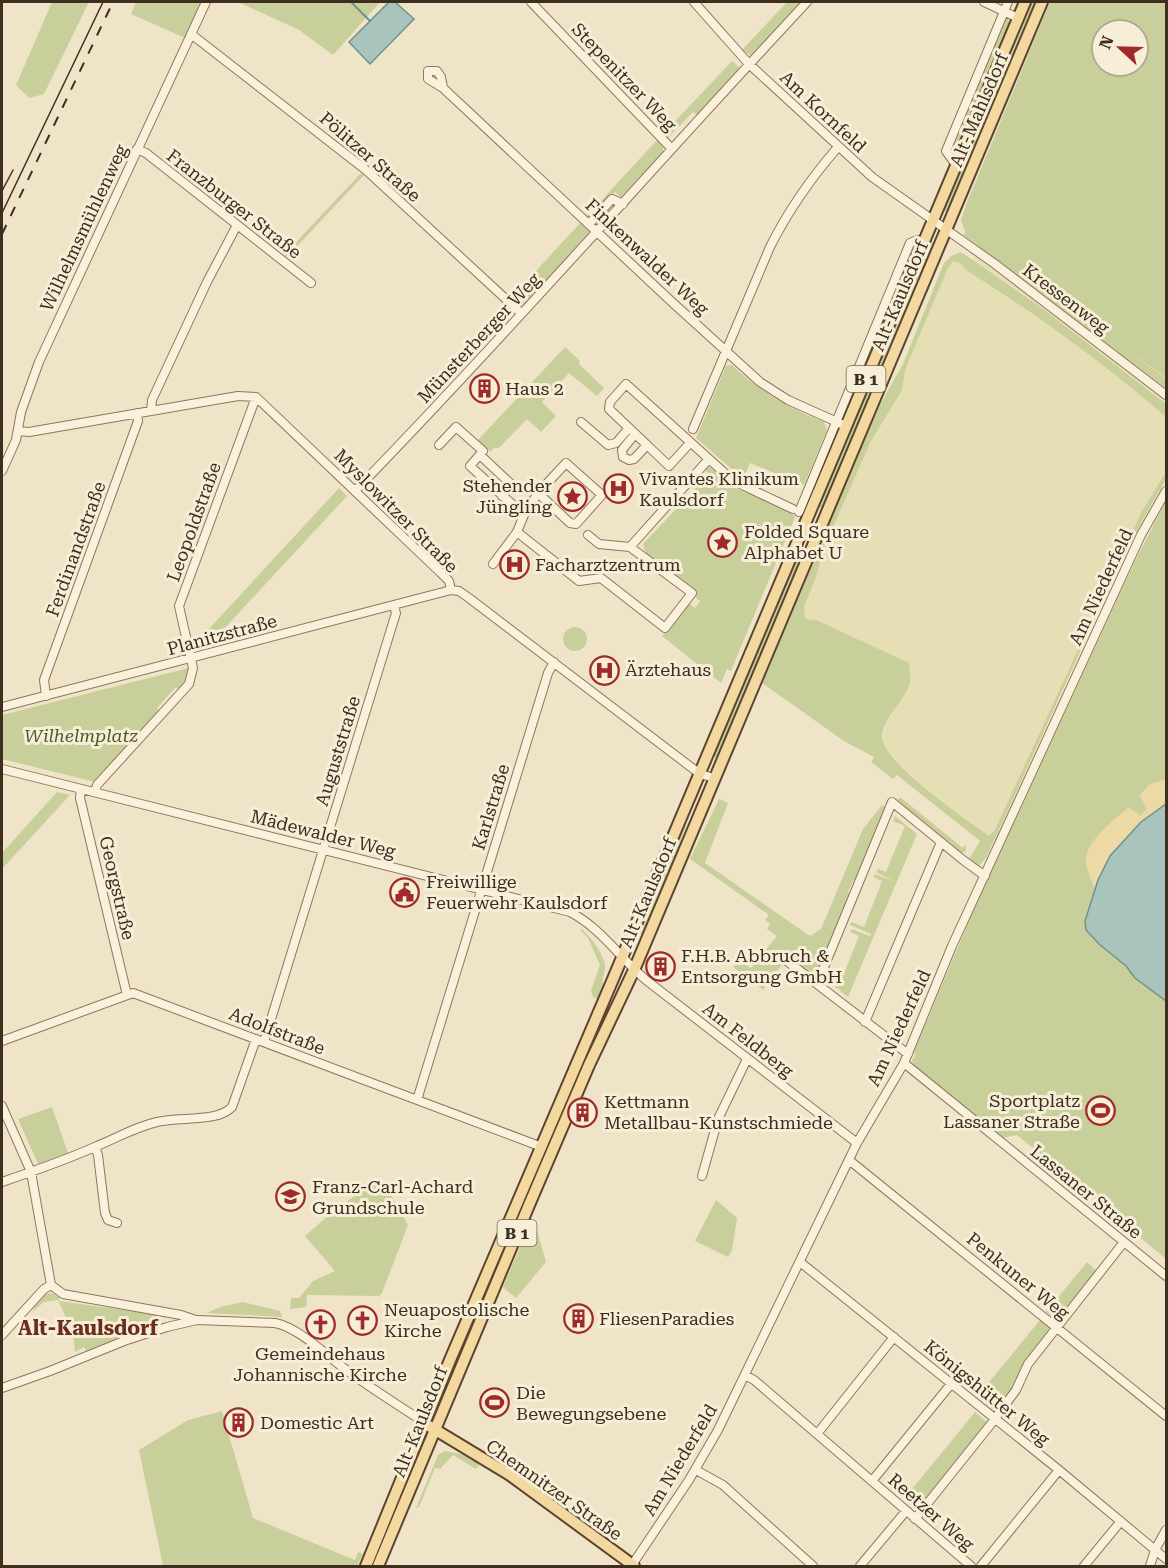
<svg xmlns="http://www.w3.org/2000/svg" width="1168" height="1568" viewBox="0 0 1168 1568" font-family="'Roboto Serif',serif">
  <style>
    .farmland { fill: #e6deb5; fill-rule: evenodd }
    .green { fill: #c9cf9b; fill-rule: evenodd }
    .sand { fill: #ecd9a5 }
    .water { fill: #a9c4bc; stroke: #6f938a; stroke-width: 1.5 }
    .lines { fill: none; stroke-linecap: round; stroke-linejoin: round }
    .stream { stroke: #6f938a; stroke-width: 2 }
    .minor-casing { stroke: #8d765c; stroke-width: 10 }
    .major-casing { stroke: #5b4430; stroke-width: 14 }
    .minor { stroke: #faf1dc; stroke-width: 8 }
    .major { stroke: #f3d9a0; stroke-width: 10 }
    .tram { stroke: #3d2e20; stroke-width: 1.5 }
    .rail { stroke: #3d2e20; stroke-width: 2; stroke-dasharray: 10 10; stroke-linecap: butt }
    .labels { text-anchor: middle; stroke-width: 6; stroke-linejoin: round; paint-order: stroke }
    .shield { fill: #f7eed8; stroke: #756857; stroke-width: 1.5 }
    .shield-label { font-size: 16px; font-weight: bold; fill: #3d2e20 }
    .street-label { font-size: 18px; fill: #3d2e20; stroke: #f7eed8 }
    .poi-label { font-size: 18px; fill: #3d2e20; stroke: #f7eed8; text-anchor: start }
    .park-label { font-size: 18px; font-style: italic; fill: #4d5a26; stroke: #f7eed8 }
    .neighbourhood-label { font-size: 20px; font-weight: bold; fill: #6b2e1e; stroke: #f7eed8 }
  </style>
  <rect width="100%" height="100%" fill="#f0e4c8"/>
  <path class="farmland" d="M1166,2v477l-27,48 -35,72 -109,242 -59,-43 -38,-35 -13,-17 -3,-9 5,-14 23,-41 -94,-62 -26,-3 90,-212 23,-41 41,-101 9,-8 16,10 16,-22 55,-203zM1102,30h36v36h-36z"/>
  <path class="green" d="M52,2h37l-45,92 -15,4 -13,-13z
    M136,2h66l-17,36 -54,-24z
    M238,2h142l-47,53 -34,-25z
    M787,2h16l-51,54 -10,-6z
    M1029,2h7l-87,211 -5,-2 32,-82z
    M1050,2h116v376l-57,-42 57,43v9l-202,-153 1,-3 -4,-12 5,-15zM1102,30h36v36h-36z
    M1004,18h3l3,5 -26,64 -31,65 -3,1v-7z
    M732,61l9,8 -43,47 -5,-4 -26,27 -4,-5z
    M658,139l5,8v6l-41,46 -7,-7 -26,26 -3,-1z
    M361,173l3,2 -77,82 -3,-2z
    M581,222l8,8 -1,7 -65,69h-5l-8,-7z
    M929,239l4,3 -51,121 -10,32 -49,112 -7,2z
    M915,243l2,2 -72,173 -4,2 -1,-4 7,-15h2l9,-22 -1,-2 54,-131z
    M961,252l82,57 123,95v13c-62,-54 -130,-103 -200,-147l-6,-7 -7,-2 -6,9 -42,100 -3,20 -31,51 -46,104 -10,35 -11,26 1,13 11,1 93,43c0,5 2,13 1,19 -4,17 -25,34 -28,53 -3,25 87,87 107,101l6,-6 147,-319 24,-39v7l-27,48 -35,72 -118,259 -6,7h-4l-7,-6 11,-18 -83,-66 -4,4 -22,-17 3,-5 -30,-16 -82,-58 92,-218 26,-60 23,-41 41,-101 9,-8z
    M565,347l15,14 -1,3 25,24 -7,8 -28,-23 -27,29 14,14 -15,16 -14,-13 -28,29h-5l-4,4 -12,-12z
    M732,365c26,25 59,45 92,57l3,8 -23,55 -54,-22 -7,16 -47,-41 30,-72z
    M708,466l31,24 53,23 3,4 -64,154 -4,-2 -6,14 -59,-47 26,-33 7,5 5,-7 -6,-5 2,-3 -50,-38 -3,-11 66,-70 -4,-4z
    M339,488l8,8 -137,148 -14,3 -1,-3z
    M1166,501v278l-17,6 -9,10 7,14 -7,7 -12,-8 -42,55 9,26 -9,41 13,14 27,22 9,12 31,23v258l-149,-124 -15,3 -89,-73 -1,-5 3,-4 -1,-4 57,-136 164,-355z
    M810,523l-11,41 -82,194 -5,-2z
    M563 639a12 12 0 1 1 24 0a12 12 0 1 1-24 0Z
    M189,668l2,4 -3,9 -9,9 -3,-3 -19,21 3,3 -65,71 -93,-23v-44z
    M57,792l13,3 -68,74v-16z
    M900,797l63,51 3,-4v7l-5,2 -3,-2 -62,-49z
    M719,799l9,4 -23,60 105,73 11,-7 42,-100 19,-24 5,4 -30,70h-3l-6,13 3,3 -33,77 -3,-2 -6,5 -25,-13 -21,28 -30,-23 6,-7 12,8 26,-32 -10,-7 3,-5 -5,-4 4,-5 -79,-56z
    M895,816l22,18 -69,163 -21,-17 2,-3 12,4 18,-45 -9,-4 2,-3 18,7 1,-2 -21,-9 1,-3 13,5 18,-46 -9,-4 2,-3 18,7 -17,-9 2,-3 8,3 19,-46 -12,-5z
    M684,821l3,1 -11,32 -33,81 -3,-1 24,-56 8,-28z
    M581,929c8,5 23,26 24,36 1,7 -4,12 -2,19l-6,15 -4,-2 -2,-6 9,-26 -12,-27 -7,-7z
    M52,1107l16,46 -30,11 -20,-45z
    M378,1178l6,5 24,42 -26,68 -3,3 -72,-1 -1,12 -16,2 1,-11h8l14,-17 22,-10 -30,-35 24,-21z
    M716,1200l21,18 -5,33 -4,6 -33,-16z
    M532,1219l2,1 12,42 -30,36 -13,-11z
    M1087,1262l9,8 -38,52 -12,-10z
    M51,1293l8,4v4l99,14 -1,12 -70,26 -3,-6 -9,5 -2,-19 -15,-33 -14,2 -11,9c2,-9 8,-17 18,-18z
    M243,1302l37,9 2,6 -75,-4 13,-6z
    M1040,1320l10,8 -22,31 -18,34 -16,18 -17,-14z
    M222,1411l31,107 102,42 3,-8 5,2 -6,12h-194l-24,-116 49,-30z
    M975,1412l13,11 -70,88 -14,-12z
    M445,1451l16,3 19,10 -4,5 -23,-14 -13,14 -5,-1 -16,39 -3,1 22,-53z"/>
  <path class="sand" d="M1166,779v25l-31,24 -37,52 -3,9c-3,-8 -8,-18 -9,-27 -2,-20 29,-43 43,-55l11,9 7,-7 -7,-14 9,-10z"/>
  <path class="water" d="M389,2h6l19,17 -44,45 -21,-22z
    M1166,804v197l-31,-23 -9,-12 -27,-22 -13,-14 -1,-9 13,-41 12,-24 31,-34z"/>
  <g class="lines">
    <path class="stream" d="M351,2l19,19"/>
    <defs>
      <path id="minor" d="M531,2l140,146
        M694,2l55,62 123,113 123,87 171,131
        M984,2l34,16
        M191,34l175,136 155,143
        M443,88l-15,-9v-8h9l4,6 2,11 230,215 87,79 28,18 58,26
        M137,149l9,4 165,130
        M956,165l-10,-14 62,-149
        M589,224l23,-25 11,5
        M151,411l1,-11 55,-118 30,-57
        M581,422l27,23 8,-2 13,-15
        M693,429l77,-182c19,-38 41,-69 68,-100
        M18,431l11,1 209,-36 18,1 185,176 8,8 2,9
        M635,434l-13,16 1,7 6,3 5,-1 13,-14 -38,-36 1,-7 16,-18 103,93 15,9 49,23
        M439,445l17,-18 27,24 -13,15 54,49
        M647,445l22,21 21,-23
        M480,455l32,30 -10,11
        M2,471l14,-31 5,-28 18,-50 167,-360
        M355,491c155,-160 301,-327 452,-489
        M799,512l111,-269 7,-3 6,2
        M517,532l62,49 22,-3 64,50 27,-35 -62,-46 78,-87
        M588,535l11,9 31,3
        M493,564l24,-32 9,-22 11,-15 1,-2 28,-30 36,32 -26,29 -6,-1 -32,-30
        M46,696l-2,-16 94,-259 -1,-8
        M2,707l449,-117 8,1 10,7 231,176 14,4
        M2,769l568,143c31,16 50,46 76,68l211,163
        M81,789l-1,9 47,197
        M95,792l2,-7 92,-101 4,-16 -14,-62 77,-209
        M787,961l121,93
        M815,982l5,-5 72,-175 71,58 22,16
        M865,1022l76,-180
        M2,1041l131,-48 409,154
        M264,1042l132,-429 -2,-7
        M904,1063l262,213
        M417,1100l131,-427 6,-11
        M2,1106l29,66 20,113 12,9 118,21 15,5
        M95,1147l3,8 7,58 3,7 9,3
        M849,1160l317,256
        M702,1176l16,-57 29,-60
        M2,1182c32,-11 64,-22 95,-36 20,-8 38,-19 60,-24 22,-6 60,1 75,-15l24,-68
        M800,1262l259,208 107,89
        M2,1335l42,-46 7,-4
        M745,1375l9,5 217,186
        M2,1388l48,-17 74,-30 43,-14 30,-7 78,3c25,5 53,34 74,49 25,18 50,34 75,50
        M817,1434l77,-97
        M696,1470l27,15 90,81
        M872,1481l79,-97
        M915,1519l76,-95 25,-34 12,-26 96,-122
        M632,1565l57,-85 29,-50 139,-287 47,-80 48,-117 189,-411 25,-44
        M860,1566l46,-55
        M981,1566l78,-96
        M1084,1566l37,-45
        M1150,1566l5,-16 11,-20"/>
      <path id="major" d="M429,1426l81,49 124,91
        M366,1566l84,-206 163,-381 412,-977
        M378,1566l151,-361 60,-140 45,-95 408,-968"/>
    </defs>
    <use href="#minor" class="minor-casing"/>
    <use href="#major" class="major-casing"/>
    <use href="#minor" class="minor"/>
    <use href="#major" class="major"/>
    <path class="tram" d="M2,191l11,-21
      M2,213l101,-211"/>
    <path class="rail" d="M2,234l111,-232"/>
  </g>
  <defs>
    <symbol id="building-ring" viewBox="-11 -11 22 22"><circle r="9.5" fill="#f7eed8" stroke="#9e2a2b" stroke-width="1.5"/><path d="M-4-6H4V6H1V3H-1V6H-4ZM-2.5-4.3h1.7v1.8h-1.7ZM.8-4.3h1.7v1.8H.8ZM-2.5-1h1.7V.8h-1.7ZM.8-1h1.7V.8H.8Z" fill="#9e2a2b"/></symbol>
    <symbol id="hospital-ring" viewBox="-11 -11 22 22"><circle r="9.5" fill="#f7eed8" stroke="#9e2a2b" stroke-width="1.5"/><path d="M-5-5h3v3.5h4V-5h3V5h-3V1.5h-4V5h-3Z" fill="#9e2a2b"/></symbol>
    <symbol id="sight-ring" viewBox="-11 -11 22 22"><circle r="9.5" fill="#f7eed8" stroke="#9e2a2b" stroke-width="1.5"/><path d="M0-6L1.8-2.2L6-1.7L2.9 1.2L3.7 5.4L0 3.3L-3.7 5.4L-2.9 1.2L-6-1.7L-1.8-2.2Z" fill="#9e2a2b"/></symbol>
    <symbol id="civic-ring" viewBox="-11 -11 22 22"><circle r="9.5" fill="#f7eed8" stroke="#9e2a2b" stroke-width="1.5"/><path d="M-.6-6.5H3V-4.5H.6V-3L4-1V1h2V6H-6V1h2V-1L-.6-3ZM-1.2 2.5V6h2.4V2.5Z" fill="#9e2a2b"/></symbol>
    <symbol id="stadium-ring" viewBox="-11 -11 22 22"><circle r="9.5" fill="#f7eed8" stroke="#9e2a2b" stroke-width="1.5"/><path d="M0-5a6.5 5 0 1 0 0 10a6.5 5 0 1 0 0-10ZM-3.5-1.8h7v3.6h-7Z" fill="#9e2a2b"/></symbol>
    <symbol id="school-ring" viewBox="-11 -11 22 22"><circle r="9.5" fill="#f7eed8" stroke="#9e2a2b" stroke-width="1.5"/><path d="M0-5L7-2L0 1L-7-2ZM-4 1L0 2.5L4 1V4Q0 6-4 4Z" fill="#9e2a2b"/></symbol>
    <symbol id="church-ring" viewBox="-11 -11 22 22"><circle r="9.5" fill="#f7eed8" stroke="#9e2a2b" stroke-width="1.5"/><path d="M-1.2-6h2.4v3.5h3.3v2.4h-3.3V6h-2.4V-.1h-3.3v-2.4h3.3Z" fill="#9e2a2b"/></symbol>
  </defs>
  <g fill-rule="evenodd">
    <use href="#building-ring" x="468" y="372" width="33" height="33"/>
    <use href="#hospital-ring" x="602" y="472" width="33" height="33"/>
    <use href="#sight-ring" x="556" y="480" width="33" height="33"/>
    <use href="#sight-ring" x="706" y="526" width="33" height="33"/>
    <use href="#hospital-ring" x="498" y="548" width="33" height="33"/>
    <use href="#hospital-ring" x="588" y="654" width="33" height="33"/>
    <use href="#civic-ring" x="388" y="876" width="33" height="33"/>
    <use href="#building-ring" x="644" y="950" width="33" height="33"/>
    <use href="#stadium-ring" x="1084" y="1094" width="33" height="33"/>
    <use href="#building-ring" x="566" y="1096" width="33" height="33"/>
    <use href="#school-ring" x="274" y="1180" width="33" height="33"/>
    <use href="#building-ring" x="562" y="1302" width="33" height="33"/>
    <use href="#church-ring" x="346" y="1304" width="33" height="33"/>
    <use href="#church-ring" x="304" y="1308" width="33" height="33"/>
    <use href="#stadium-ring" x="478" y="1386" width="33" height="33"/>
    <use href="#building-ring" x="222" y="1406" width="33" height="33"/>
  </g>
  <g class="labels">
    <g class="shield">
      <rect x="846.5" y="366" width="39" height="26" rx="4.5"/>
      <rect x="497.5" y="1220" width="39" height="26" rx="4.5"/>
    </g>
    <g class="shield-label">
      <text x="866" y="385">B 1</text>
      <text x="517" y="1239">B 1</text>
    </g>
    <g class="street-label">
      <text transform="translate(624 77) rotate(46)" y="6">Stepenitzer Weg</text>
      <text transform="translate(979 110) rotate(-67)" y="6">Alt-Mahlsdorf</text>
      <text transform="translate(823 112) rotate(43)" y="6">Am Kornfeld</text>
      <text transform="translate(370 157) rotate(41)" y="6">Pölitzer Straße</text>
      <text transform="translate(234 204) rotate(38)" y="6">Franzburger Straße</text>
      <text transform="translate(84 228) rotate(-65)" y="6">Wilhelmsmühlenweg</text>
      <text transform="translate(647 257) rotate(43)" y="6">Finkenwalder Weg</text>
      <text transform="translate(900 296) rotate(-67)" y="6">Alt-Kaulsdorf</text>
      <text transform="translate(1066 299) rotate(37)" y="6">Kressenweg</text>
      <text transform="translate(479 338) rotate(-47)" y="6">Münsterberger Weg</text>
      <text transform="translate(396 511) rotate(45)" y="6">Myslowitzer Straße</text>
      <text transform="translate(194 522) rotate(-70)" y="6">Leopoldstraße</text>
      <text transform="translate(76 549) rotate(-70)" y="6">Ferdinandstraße</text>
      <text transform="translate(1101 587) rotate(-65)" y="6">Am Niederfeld</text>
      <text transform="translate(222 635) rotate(-15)" y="6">Planitzstraße</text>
      <text transform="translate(338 751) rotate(-73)" y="6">Auguststraße</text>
      <text transform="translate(491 807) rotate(-73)" y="6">Karlstraße</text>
      <text transform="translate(323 834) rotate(14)" y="6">Mädewalder Weg</text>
      <text transform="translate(117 888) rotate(77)" y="6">Georgstraße</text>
      <text transform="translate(648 893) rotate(-67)" y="6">Alt-Kaulsdorf</text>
      <text transform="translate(899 1028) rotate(-65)" y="6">Am Niederfeld</text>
      <text transform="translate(277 1031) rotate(21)" y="6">Adolfstraße</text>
      <text transform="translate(748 1040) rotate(38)" y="6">Am Feldberg</text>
      <text transform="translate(1086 1192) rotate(39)" y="6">Lassaner Straße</text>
      <text transform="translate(1018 1276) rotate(39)" y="6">Penkuner Weg</text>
      <text transform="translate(987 1393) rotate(39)" y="6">Königshütter Weg</text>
      <text transform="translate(420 1422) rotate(-68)" y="6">Alt-Kaulsdorf</text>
      <text transform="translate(680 1460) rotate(-59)" y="6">Am Niederfeld</text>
      <text transform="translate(554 1490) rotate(35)" y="6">Chemnitzer Straße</text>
      <text transform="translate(931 1512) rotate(41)" y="6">Reetzer Weg</text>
    </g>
    <g class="poi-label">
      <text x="505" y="395">Haus 2</text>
      <text x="639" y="485">Vivantes Klinikum<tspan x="639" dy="21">Kaulsdorf</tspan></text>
      <text x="552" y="492" text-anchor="end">Stehender<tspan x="552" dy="21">Jüngling</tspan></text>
      <text x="744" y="538">Folded Square<tspan x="744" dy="21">Alphabet U</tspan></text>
      <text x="535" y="571">Facharztzentrum</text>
      <text x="625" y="676">Ärztehaus</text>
      <text x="426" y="888">Freiwillige<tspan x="426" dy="21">Feuerwehr Kaulsdorf</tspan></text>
      <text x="681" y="962">F.H.B. Abbruch &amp;<tspan x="681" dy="21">Entsorgung GmbH</tspan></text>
      <text x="1080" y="1107" text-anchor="end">Sportplatz<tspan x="1080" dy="21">Lassaner Straße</tspan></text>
      <text x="604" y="1108">Kettmann<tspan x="604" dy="21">Metallbau-Kunstschmiede</tspan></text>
      <text x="312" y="1193">Franz-Carl-Achard<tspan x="312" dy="21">Grundschule</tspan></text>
      <text x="384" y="1316">Neuapostolische<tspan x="384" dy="21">Kirche</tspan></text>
      <text x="599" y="1325">FliesenParadies</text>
      <text x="320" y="1360" text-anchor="middle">Gemeindehaus<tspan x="320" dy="21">Johannische Kirche</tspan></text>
      <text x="516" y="1399">Die<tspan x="516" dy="21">Bewegungsebene</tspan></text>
      <text x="260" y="1429">Domestic Art</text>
    </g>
    <g class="park-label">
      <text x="81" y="742">Wilhelmplatz</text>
    </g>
    <g class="neighbourhood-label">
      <text x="88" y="1335">Alt-Kaulsdorf</text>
    </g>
  </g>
  <rect width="1168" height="1568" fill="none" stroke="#3d2e20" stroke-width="6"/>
  <g transform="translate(1120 48) rotate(292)"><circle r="28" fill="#f7eed8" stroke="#ada18e" stroke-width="1.5"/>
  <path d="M0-4.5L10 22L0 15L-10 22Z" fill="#9e2a2b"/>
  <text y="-9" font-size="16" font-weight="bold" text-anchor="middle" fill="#3d2e20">N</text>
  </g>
</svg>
